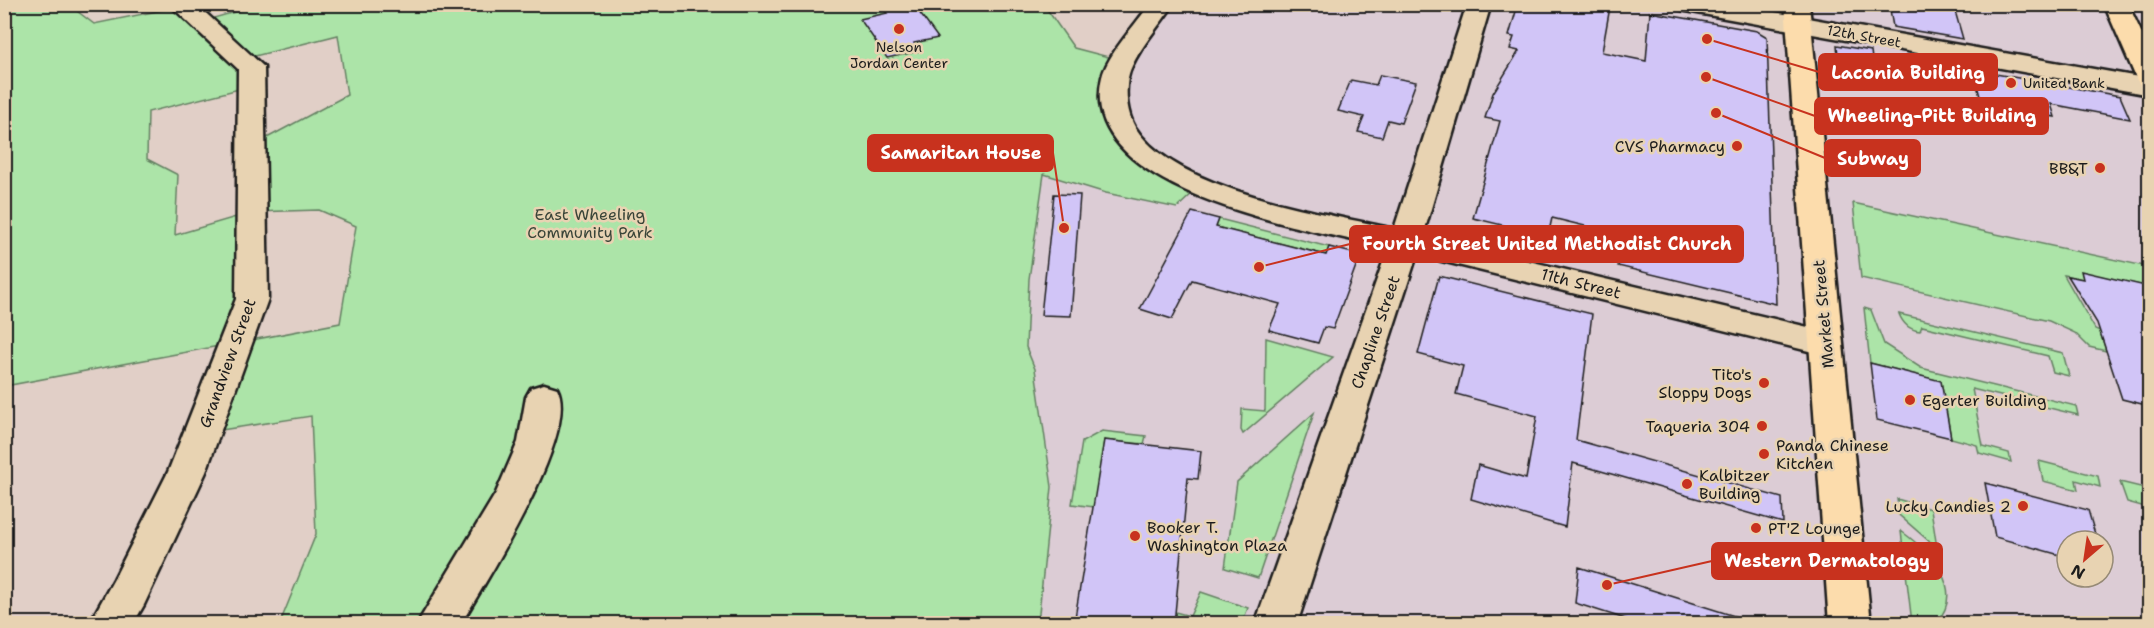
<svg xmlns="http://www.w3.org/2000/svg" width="2154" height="628" viewBox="0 0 2154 628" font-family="'Shantell Sans',sans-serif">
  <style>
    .built { fill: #dcccd5; fill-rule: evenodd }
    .green { fill: #ace4a8; stroke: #648062; stroke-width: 1.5; fill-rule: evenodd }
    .building { fill: #d1c5f7; stroke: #1c1c1c; stroke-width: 1.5 }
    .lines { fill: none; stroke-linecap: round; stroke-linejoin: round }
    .minor-casing { stroke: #1c1c1c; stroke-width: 5 }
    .major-casing { stroke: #1c1c1c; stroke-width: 5 }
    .minor { fill: #e8d3b2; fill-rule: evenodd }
    .major { fill: #fcdcac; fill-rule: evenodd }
    .poi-dot { fill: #c8321e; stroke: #e8d3b2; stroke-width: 2 }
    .labels { text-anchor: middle; stroke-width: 5; stroke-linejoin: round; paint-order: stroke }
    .far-street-label { font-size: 14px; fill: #1c1c1c; stroke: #e8d3b2 }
    .far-poi-label { font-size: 14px; fill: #1c1c1c; stroke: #e8d3b2 }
    .poi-label { font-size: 16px; fill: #1c1c1c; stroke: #e8d3b2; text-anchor: end }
    .park-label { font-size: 16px; fill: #394438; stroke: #e8d3b2 }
    .street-label { font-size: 16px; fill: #1c1c1c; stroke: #e8d3b2 }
    .leader { fill: none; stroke: #c8321e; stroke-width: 2 }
    .callout-dot { fill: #c8321e; stroke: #e8d3b2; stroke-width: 2 }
    .callout { fill: #c8321e; stroke: #c8321e; stroke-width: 2 }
    .callout-label { font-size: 18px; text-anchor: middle; font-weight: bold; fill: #fff }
  </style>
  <rect width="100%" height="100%" fill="#e1cfc7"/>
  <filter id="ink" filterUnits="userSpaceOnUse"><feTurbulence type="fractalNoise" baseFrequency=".0167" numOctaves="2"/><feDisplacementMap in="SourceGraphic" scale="12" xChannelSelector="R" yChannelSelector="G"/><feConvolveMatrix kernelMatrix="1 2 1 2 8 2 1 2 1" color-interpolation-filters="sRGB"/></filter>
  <g filter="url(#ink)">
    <path class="built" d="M1162,5h987v618h-1111l14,-136 -17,-118 -9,-22 3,-68 -54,-153 138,-29zM2067,541h36v36h-36z"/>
    <path class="green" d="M263,4l781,1 30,43 50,13 -2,67 77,59 -22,21 -71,-15 -62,-19 -15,105 -3,68 9,22 17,118 -14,136h-758l36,-89 -5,-118 -109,17 33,-90 -230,43v-381h64l25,19 88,-18 18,16zM338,35l9,60 -95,51 1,66 -78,23 3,-60 -31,-16 1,-47 103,-26 -8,-27zM319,210l37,16 -16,97 -104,20 17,-131z
      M1853,203l296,64v20l-67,-15 1,7 -19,-4 31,54 5,2 6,20 -17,-4 -14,-14 -26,-12 -188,-43z
      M1219,219l110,28 -3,8 -110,-28z
      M1864,308l7,2 13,34 37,24 155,38 2,9 -106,-26 11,57 26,7 2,9 -32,-9 -2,-8 -26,-7 -10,-57 -71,-18z
      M1899,314l164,39 6,23 -16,-4 -5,-16 -126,-30 -2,5c-11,-1 -17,-7 -21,-17z
      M1266,338l67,19 -90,77 -2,-4 1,-21 23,2z
      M1314,413l-56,165 -33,-10 12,-86z
      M1102,431l44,5 -2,8 -40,-4 -10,67 -22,-3 10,-62z
      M2039,461l59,15 2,11 -24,-7 2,10 -35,-9z
      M2120,482l29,7v19l-22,-6z
      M1897,499l34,10 6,39 -38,-33z
      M1901,531c29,21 66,58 35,92h-24z
      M1201,592l47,16 -6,15 -68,1 1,-12 15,4z"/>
    <path class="building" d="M907,4h6l25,34 -24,5 5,8 -32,7 -27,-39 27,-6 -3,-3z
      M1518,4h76l16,3 -8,45 44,9 4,-49 107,19 10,6 9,267 -158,-38 4,-31 -70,-17 -4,18 -75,-18 27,-97 -15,-3 8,-25 26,-42 -9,-2 4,-12 -5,-1z
      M1889,4h64l10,35 -70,-12z
      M1837,45l34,6 4,33 -35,-7z
      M1973,70l147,26 10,23 -79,-15 4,13 -73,-13z
      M1380,75l36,7 -15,41 -13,-3 -6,17 -24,-5 6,-15 -26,-6 13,-31 25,5z
      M1054,194l26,1 -9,121 -30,-1z
      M1192,212l27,7 -3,8 110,28 3,-8 31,8 -27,74 -9,-2 -6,16 -49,-13 11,-26 -88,-24 -20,39 -32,-10z
      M2081,271l69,16v119l-28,-7 -25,-76 -29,-47 15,3z
      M1439,276l153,38 -16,126 206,58 1,25 -210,-60 -8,64 -94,-28 7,-34 48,14 11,-63 -81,-22 7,-28 -45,-12z
      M1870,363l71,18 10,57 -74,-18z
      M1104,440l97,11 -3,28 -10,-1 -14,146h-100z
      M1985,483l103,27 9,31h-30v16l-72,-20z
      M1579,567l165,52 -1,5h-102l-66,-21z"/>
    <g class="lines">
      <defs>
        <path id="minor" d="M169,4h27l68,63 4,232 -62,173 -62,133 -11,19h-44l25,-45 54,-107 68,-173 2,-230z
          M1150,4h24c-13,20 -42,52 -46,74 -3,16 -1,35 7,49 39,64 190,86 259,102l73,-225h24l-68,232 402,95 12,3 5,9 -5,9 -12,3 -408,-100 -120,369h-42l133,-376c-76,-19 -314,-54 -286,-171 6,-23 34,-53 48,-73z
          M1674,4h55l421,75v16l-464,-84 -8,-2z
          M544,384l13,4c24,44 -71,193 -96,236h-44l79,-131 22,-51 8,-45 5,-9z"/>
        <path id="major" d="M1785,4h24l62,620h-42z
          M2104,4h24l22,47v37l-9,-2 -4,-6z"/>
      </defs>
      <use href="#minor" class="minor-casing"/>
      <use href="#major" class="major-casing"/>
      <use href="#minor" class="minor"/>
      <use href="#major" class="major"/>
    </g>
  </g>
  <g class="poi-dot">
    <circle cx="899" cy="29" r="6"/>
    <circle cx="2011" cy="83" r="6"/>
    <circle cx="1737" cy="146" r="6"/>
    <circle cx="2100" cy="168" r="6"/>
    <circle cx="1764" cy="383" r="6"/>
    <circle cx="1910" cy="400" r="6"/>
    <circle cx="1762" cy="426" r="6"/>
    <circle cx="1764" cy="454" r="6"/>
    <circle cx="1687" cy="484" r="6"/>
    <circle cx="2023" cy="506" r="6"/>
    <circle cx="1756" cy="528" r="6"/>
    <circle cx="1135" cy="536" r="6"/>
  </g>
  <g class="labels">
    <g class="far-street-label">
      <text transform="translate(1864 36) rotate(10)" y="5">12th Street</text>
    </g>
    <g class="far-poi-label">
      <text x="899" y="52">Nelson<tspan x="899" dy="16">Jordan Center</tspan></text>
      <text x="2023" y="88" text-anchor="start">United Bank</text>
    </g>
    <g class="poi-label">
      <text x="1725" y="152">CVS Pharmacy</text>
      <text x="2088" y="174">BB&amp;T</text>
      <text x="1752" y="380">Tito's<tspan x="1752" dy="18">Sloppy Dogs</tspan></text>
      <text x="1922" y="406" text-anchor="start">Egerter Building</text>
      <text x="1750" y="432">Taqueria 304</text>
      <text x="1776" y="451" text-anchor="start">Panda Chinese<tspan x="1776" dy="18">Kitchen</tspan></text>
      <text x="1699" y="481" text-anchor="start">Kalbitzer<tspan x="1699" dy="18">Building</tspan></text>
      <text x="2011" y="512">Lucky Candies 2</text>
      <text x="1147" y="533" text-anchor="start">Booker T.<tspan x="1147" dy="18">Washington Plaza</tspan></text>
      <text x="1768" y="534" text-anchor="start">PT'Z Lounge</text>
    </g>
    <g class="park-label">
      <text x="590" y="220">East Wheeling<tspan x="590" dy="18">Community Park</tspan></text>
    </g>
    <g class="street-label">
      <text transform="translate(1581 283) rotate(14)" y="6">11th Street</text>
      <text transform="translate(1823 314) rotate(-95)" y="6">Market Street</text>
      <text transform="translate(1375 332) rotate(-71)" y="6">Chapline Street</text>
      <text transform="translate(227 363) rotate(-70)" y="6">Grandview Street</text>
    </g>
  </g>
  <path class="leader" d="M1707 39L1819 72M1706 77L1815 116M1064 228L1053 153M1716 113L1825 158M1259 267L1350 244M1607 585L1712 561"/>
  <g class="callout-dot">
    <circle cx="1707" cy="39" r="6"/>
    <circle cx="1706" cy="77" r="6"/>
    <circle cx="1064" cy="228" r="6"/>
    <circle cx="1716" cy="113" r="6"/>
    <circle cx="1259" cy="267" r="6"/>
    <circle cx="1607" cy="585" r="6"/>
  </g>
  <g class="callout">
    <rect x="1819" y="54" width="178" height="36" rx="6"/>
    <rect x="1815" y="98" width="233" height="36" rx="6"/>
    <rect x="868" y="135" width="185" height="36" rx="6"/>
    <rect x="1825" y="140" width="95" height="36" rx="6"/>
    <rect x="1350" y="226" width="393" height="36" rx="6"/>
    <rect x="1712" y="543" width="230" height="36" rx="6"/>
  </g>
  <g class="callout-label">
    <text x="1908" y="79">Laconia Building</text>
    <text x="1932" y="122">Wheeling-Pitt Building</text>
    <text x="961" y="159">Samaritan House</text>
    <text x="1873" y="165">Subway</text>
    <text x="1547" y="250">Fourth Street United Methodist Church</text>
    <text x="1827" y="567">Western Dermatology</text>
  </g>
  <rect width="2154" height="628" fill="none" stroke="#e8d3b2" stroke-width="24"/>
  <rect x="12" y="12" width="2130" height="604" fill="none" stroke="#1c1c1c" stroke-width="2" filter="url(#ink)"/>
  <g transform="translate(2085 559) rotate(209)"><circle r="28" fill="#e8d3b2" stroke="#968a76" stroke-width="1.5"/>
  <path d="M0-4.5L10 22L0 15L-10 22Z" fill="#c8321e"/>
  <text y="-9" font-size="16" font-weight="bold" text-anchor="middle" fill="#1c1c1c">N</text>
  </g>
</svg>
